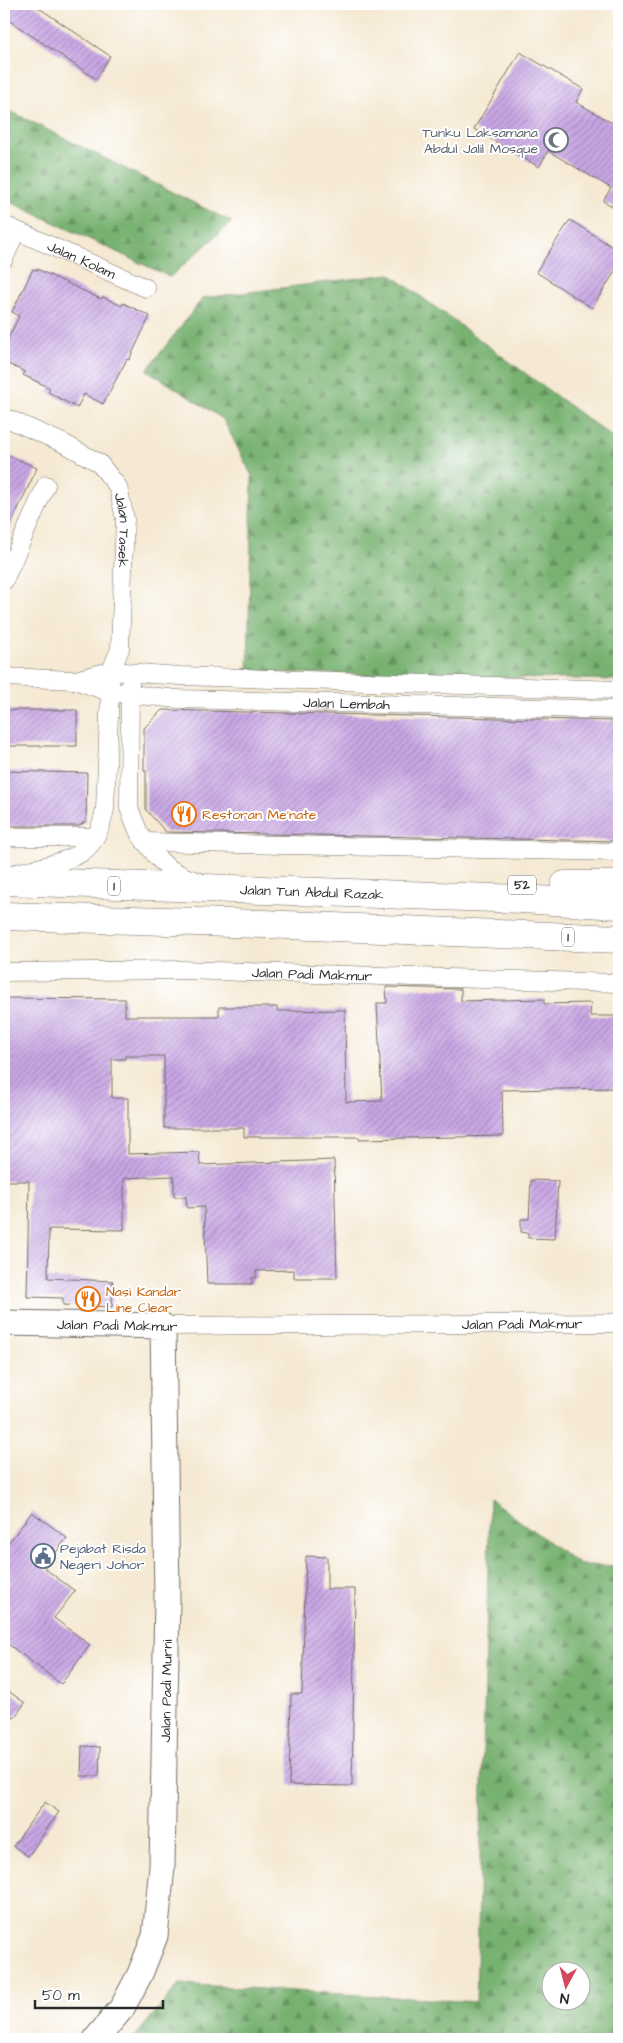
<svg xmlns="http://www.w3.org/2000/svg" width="623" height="2043" viewBox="0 0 623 2043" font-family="'Architects Daughter',sans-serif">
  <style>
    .forest { fill: url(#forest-firs); stroke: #526e4e; fill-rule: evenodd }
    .building { fill: url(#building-hatch) }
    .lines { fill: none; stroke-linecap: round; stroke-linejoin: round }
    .street-casing { stroke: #726e66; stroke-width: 19 }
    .secondary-casing { stroke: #726e66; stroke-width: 27 }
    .highway-casing { stroke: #726e66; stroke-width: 29 }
    .street { stroke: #fff; stroke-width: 18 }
    .secondary { stroke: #fff; stroke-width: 25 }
    .highway { stroke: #fff; stroke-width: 28 }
    .labels { text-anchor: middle; stroke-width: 4; stroke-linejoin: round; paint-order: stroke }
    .shield { fill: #fff; stroke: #6b6b6b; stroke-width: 1 }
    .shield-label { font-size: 12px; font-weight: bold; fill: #2b2b2b }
    .worship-label { font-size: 14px; fill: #5b616d; stroke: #fff; text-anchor: end }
    .street-label { font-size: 14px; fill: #2b2b2b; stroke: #fff }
    .food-label { font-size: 14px; fill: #c56008; stroke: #fff; text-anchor: start }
    .service-label { font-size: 14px; fill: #4e5e75; stroke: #fff; text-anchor: start }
  </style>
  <defs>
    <pattern id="forest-firs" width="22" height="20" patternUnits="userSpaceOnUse" patternTransform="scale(1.25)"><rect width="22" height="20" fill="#78b271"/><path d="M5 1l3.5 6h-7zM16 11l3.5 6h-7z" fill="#63915d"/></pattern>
    <pattern id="building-hatch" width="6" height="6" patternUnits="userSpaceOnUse" patternTransform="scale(1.25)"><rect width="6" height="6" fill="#c9a7e5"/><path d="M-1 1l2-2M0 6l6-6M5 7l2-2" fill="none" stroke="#a388ba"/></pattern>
  </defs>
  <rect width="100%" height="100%" fill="#fff"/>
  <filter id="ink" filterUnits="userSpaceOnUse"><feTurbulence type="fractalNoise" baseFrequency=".02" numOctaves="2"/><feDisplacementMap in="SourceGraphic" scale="10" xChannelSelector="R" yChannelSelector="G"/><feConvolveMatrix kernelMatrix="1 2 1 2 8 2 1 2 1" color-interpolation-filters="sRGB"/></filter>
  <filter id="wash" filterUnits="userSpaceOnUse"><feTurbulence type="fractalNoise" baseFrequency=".0096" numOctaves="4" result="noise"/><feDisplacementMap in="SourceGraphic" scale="20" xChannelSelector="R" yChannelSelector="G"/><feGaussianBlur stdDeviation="1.12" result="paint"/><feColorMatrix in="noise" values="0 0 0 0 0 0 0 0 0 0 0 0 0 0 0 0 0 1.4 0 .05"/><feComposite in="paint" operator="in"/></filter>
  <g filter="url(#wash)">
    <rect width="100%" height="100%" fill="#f5e9d3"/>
    <path class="forest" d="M4,108l228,114 -62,55 -166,-78z
      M390,274l229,168v238l-371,-8 4,-196 -29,-57 -76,-49 56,-72z
      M490,1499l90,66 39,1v473h-486l46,-55 297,18zM550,1970h30v30h-30z"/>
    <g id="blocks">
      <path class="building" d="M4,4h29l77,52 -14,23 -92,-62z
        M520,52l63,37 -7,13 43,25v83l-16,-9 8,-13 -63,-37 -9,16 -65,-38z
        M570,220l49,31v14l-27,43 -56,-36z
        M33,269l4,1v-1l64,30 2,-2 19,9 1,-3 27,13 -21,44 -2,-1 -24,45 -19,-10 -7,14 -29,-16 2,-4 -27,-13 2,-3 -21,-10v-15l15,-31 -7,-4z
        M4,453l33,15 -33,71z
        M4,710h73v36h-73z
        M162,710l457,11v120l-453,-9 -20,-22v-39h-2v-43z
        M4,771l83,2 -1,48 -7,5h-75z
        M386,987l75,2v12l83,-2v5l47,-1 -1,13h29v72l-117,2 1,46 -144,3v-2h-115v-9h-80v-72h-39v3h-13v39h16v56l71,-2 1,13 134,-5 3,118h-43v-8l-38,1v7h-4v6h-45l-3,-77 -17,1 -1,-11h-12v-21l-50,2v52l-75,-1 -1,49 65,3 -1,26 -49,-2v-7l-36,-1 2,-116h-25v-183l121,1v17h94v-9h58v4l68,-1 1,92 36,-1 -5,-98h10z
        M531,1180l27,1 -3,58 -27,-1v-5l-7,-1v-13h8z
        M32,1512l35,26 -23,30 31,23 -21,27 36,27 -29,39 -57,-43v-92z
        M306,1556l21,1v32h28l-3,197 -63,-1 2,-91h11z
        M4,1688l21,15 -11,15 -10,-8z
        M82,1746l18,1 -1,29h-18z
        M45,1802l14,10 -31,44 -15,-10z"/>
    </g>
  </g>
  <g filter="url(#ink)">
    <use href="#blocks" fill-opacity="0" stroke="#726e66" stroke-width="1"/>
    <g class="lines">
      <defs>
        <g id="street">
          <path id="s1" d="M4,225l142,63"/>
          <path d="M4,259l12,-28"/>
          <path id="s2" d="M4,417l61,27 34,19 19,24 7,32 -5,130 -9,22 -6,138c-3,16 -9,34 -24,44 -17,10 -49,16 -68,21"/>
          <path d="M4,581l42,-96"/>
          <path d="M4,677l71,3 36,-9 69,5 439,14"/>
          <path id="s3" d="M75,680l34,12 69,7 441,11"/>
          <path d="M130,684l-1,124 10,25 18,24 11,11 17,9 15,5"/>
          <path d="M4,837h91"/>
          <path d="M145,842l474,10"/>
          <path id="s4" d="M4,972l177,-2 438,13"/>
          <path id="s5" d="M163,1326l456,-3"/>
        </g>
        <path id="secondary" d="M4,1323l159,3 4,273 -5,268 -7,69 -15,38 -18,34 -26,31"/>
        <g id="highway">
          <path id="s6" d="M4,881l517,18 98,6"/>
          <path d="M565,885h54"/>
          <path d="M4,916l260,8 355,15"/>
        </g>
      </defs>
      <use href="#street" class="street-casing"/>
      <use href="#secondary" class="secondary-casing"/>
      <use href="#highway" class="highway-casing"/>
      <use href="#street" class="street"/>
      <use href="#secondary" class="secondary"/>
      <use href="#highway" class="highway"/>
    </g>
  </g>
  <defs>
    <symbol id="mosque-ring" viewBox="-11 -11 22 22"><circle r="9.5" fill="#fff" stroke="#6b7280" stroke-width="1.5"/><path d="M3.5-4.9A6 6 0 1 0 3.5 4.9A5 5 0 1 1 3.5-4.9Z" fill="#6b7280"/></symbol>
    <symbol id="restaurant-ring" viewBox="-11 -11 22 22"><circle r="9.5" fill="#fff" stroke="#e8710a" stroke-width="1.5"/><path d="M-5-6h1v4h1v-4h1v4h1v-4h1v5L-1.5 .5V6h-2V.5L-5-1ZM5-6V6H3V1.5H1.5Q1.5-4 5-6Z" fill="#e8710a"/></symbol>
    <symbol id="civic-ring" viewBox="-11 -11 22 22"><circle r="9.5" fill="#fff" stroke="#5c6f8a" stroke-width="1.5"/><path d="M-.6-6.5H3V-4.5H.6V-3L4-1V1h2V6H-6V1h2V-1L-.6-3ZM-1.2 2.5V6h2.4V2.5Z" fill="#5c6f8a"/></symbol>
  </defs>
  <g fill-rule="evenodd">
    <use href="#mosque-ring" x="542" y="126" width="28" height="28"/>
    <use href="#restaurant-ring" x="170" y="800" width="28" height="28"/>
    <use href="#restaurant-ring" x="74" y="1285" width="28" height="28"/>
    <use href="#civic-ring" x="29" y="1542" width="28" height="28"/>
  </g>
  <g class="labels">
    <g class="shield">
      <rect x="508" y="875.5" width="28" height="19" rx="4"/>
      <rect x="108" y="876.5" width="12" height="19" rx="4"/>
      <rect x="562" y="927.5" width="12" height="19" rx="4"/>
    </g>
    <g class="shield-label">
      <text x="522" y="889">52</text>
      <text x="114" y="890">1</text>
      <text x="568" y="941">1</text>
    </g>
    <g class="worship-label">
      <text x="538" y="137">Tunku Laksamana<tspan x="538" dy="16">Abdul Jalil Mosque</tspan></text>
    </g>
    <g class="street-label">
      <text dy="5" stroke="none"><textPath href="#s1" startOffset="85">Jalan Kolam</textPath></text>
      <text dy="5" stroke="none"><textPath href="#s2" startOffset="180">Jalan Tasek</textPath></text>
      <text dy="5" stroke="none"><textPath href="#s3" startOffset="274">Jalan Lembah</textPath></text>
      <text dy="5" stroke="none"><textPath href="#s6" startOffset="308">Jalan Tun Abdul Razak</textPath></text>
      <text dy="5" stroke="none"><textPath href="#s4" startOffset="308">Jalan Padi Makmur</textPath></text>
      <text transform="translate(117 1325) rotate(1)" y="5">Jalan Padi Makmur</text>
      <text dy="5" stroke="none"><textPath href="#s5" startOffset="359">Jalan Padi Makmur</textPath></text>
      <text transform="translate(166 1691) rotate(-89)" y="5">Jalan Padi Murni</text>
    </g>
    <g class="food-label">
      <text x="202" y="819">Restoran Me’nate</text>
      <text x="106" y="1296">Nasi Kandar<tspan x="106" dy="16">Line Clear</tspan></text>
    </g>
    <g class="service-label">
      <text x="60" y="1553">Pejabat Risda<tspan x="60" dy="16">Negeri Johor</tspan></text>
    </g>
  </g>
  <rect width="623" height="2043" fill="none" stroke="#fff" stroke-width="20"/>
  <g transform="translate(566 1986) rotate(187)"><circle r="24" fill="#ffffff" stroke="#aaaaaa"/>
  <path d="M0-4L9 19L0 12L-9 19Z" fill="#d1495b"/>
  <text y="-8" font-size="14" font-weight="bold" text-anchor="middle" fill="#2b2b2b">N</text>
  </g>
  <path d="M35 2000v8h128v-8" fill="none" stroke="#2b2b2b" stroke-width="2.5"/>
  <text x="42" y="2000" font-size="15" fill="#2b2b2b" stroke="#ffffff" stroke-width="4" paint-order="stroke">50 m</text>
</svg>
